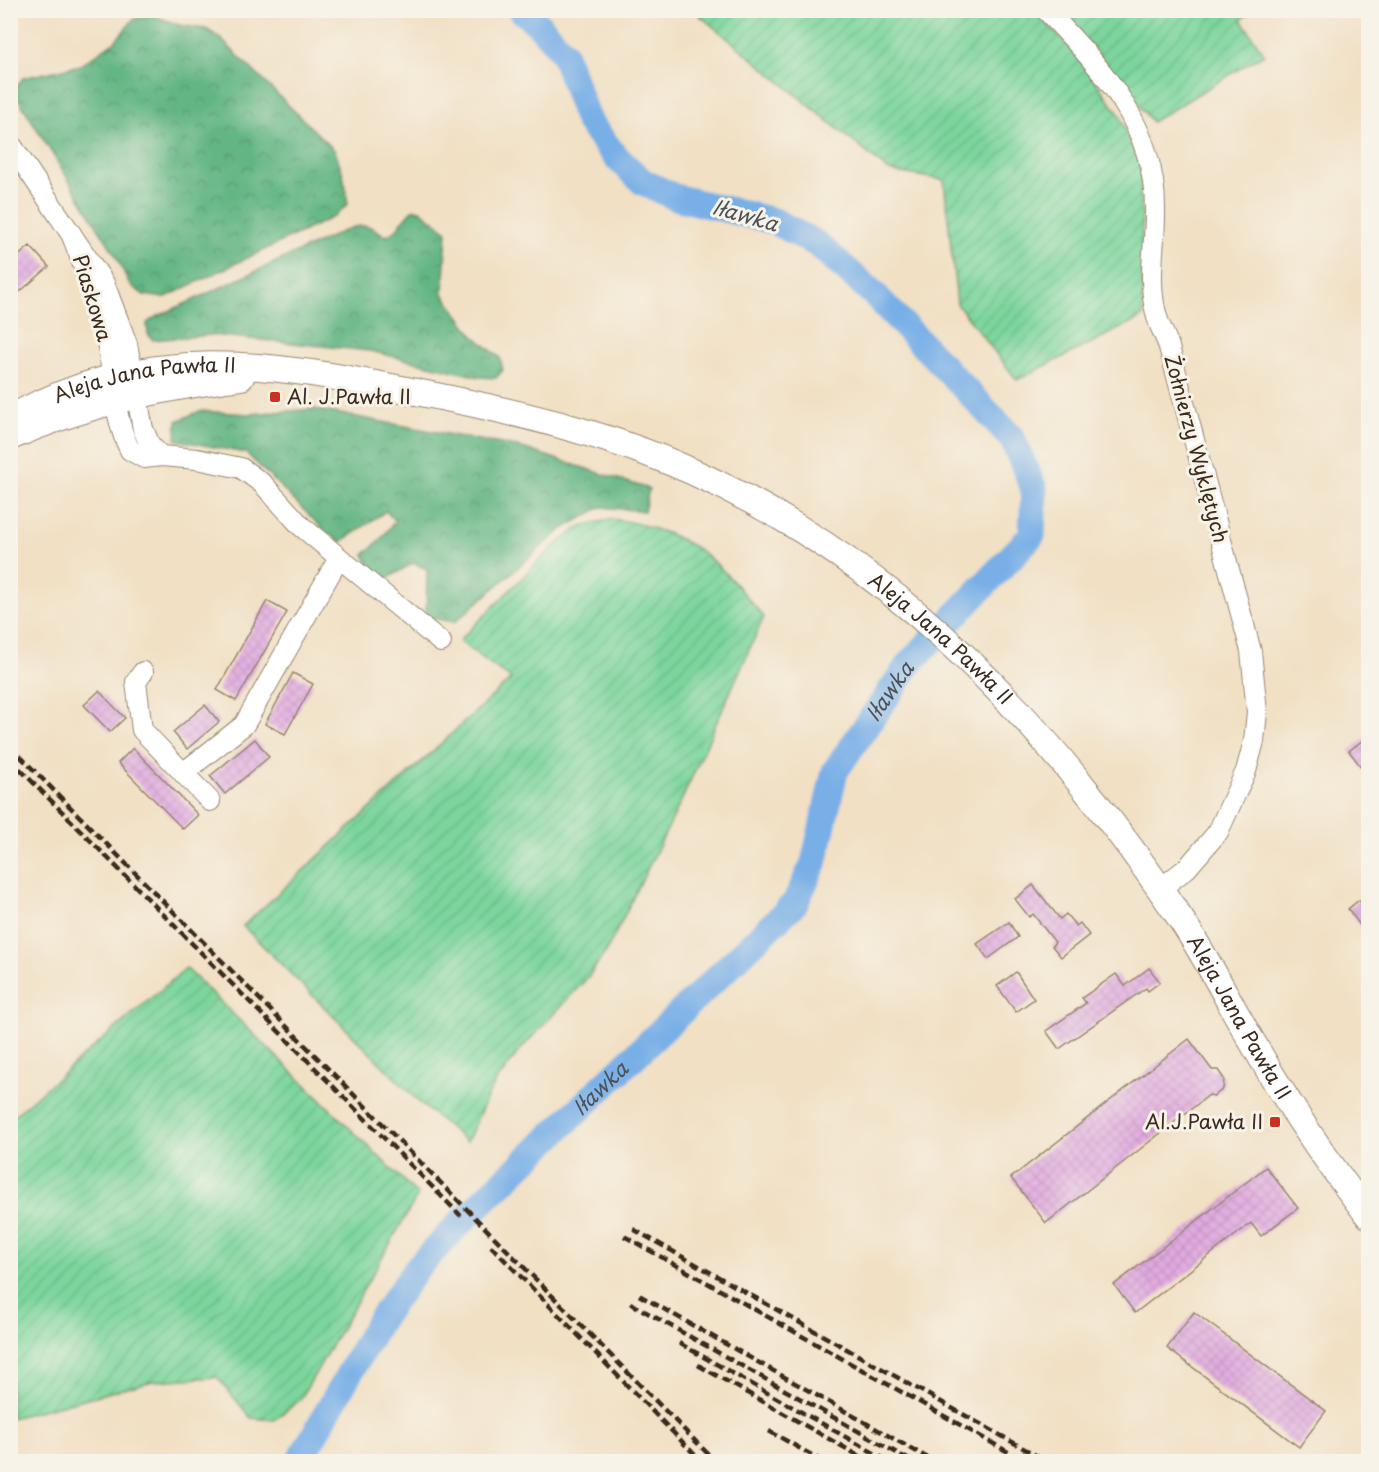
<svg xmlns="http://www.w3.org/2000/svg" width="1379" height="1472" viewBox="0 0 1379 1472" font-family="'Playpen Sans',sans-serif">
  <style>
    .forest { fill: url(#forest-crowns); stroke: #507051; stroke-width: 1.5 }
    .garden { fill: url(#garden-furrows); stroke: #5b805d; stroke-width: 1.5 }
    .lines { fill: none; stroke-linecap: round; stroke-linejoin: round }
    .river { stroke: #78afe7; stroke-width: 27 }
    .building { fill: url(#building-cross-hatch) }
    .minor-casing { stroke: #968571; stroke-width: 22 }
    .major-casing { stroke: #968571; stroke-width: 28 }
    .minor { stroke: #fff; stroke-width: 20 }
    .major { stroke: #fff; stroke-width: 26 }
    .rail { stroke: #3b2a1e; stroke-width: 4.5; stroke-dasharray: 9 4.5; stroke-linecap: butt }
    .poi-dot { fill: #c8321e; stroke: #f7f3e8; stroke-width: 2 }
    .labels { text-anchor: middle; stroke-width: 6; stroke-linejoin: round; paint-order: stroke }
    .street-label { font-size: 20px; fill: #3b2a1e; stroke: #f7f3e8 }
    .poi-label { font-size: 20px; fill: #3b2a1e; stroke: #f7f3e8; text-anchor: start }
    .water-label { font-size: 21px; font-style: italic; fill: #4d525a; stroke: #f7f3e8 }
  </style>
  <defs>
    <pattern id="forest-crowns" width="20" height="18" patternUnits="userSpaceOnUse" patternTransform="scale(1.5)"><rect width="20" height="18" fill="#64b684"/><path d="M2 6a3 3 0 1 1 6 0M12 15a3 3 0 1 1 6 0" fill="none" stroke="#54946b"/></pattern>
    <pattern id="garden-furrows" width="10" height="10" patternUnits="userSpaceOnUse" patternTransform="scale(1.5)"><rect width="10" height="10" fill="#7bd59c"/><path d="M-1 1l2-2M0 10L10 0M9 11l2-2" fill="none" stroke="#6bb786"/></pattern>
    <pattern id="building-cross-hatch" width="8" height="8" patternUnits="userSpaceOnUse" patternTransform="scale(1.5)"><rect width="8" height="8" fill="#e1aae0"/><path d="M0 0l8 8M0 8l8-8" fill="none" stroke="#c292c0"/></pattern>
  </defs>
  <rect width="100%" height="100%" fill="#f7f3e8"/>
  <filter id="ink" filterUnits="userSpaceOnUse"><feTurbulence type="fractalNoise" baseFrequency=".0167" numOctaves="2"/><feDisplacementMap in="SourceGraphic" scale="12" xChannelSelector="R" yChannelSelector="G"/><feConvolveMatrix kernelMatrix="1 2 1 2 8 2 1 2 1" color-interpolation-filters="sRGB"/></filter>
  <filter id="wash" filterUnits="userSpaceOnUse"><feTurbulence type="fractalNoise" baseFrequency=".008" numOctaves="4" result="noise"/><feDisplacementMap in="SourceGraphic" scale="24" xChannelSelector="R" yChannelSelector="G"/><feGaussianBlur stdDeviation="1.35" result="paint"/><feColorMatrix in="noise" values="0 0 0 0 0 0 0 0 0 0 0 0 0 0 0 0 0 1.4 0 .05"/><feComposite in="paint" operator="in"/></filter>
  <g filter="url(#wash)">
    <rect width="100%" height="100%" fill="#f1e0c4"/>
    <path class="forest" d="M152,15l27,10 27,4 13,8 116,114 8,23 5,30 -13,12 -171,82 -20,-3 -14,-10 -14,-29 -99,-159v-11l6,-8 58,-13 34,-24 19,-22z
      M415,209l5,1 27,21 -4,63 30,41 27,23 3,12 -7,8 -17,-1 -109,-26 -159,-16 -58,5 -5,-6 -1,-11 7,-5 194,-89c16,-6 25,-3 37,7 16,-4 17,-21 30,-27z
      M314,409l208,39 127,41 -5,22 -43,-4 -40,23 -106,92 -29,-5 1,-48 -14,-6 -33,20 -16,-28 17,-16 14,-18 -9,-10 -45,31 -15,-10 -80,-79 -70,-13 1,-19 23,-10 49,3z"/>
    <path class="garden" d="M709,10l326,1 44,47 40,56 22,54 2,149 -126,63 -60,-76 -13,-124 -55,-9 -190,-156z
      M1059,11h195l-13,8 23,35 -112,68 -56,-71z
      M612,519c34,4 77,19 102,43 18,16 34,37 50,55l-86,191 -71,142 -18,26 -70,75 -28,38 -24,53 -45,-37 -179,-179 268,-247 -52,-38 94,-94 28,-21z
      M186,968l232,227 -118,205 -26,20 -23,-2 -34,-41 -64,4 -142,37v-300z"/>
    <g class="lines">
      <path class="river" id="s1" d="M299,1462l80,-141 38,-53 40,-42 338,-323 19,-40 21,-92 75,-108 122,-128 2,-46 -22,-51 -139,-145 -56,-49 -43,-23 -99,-24 -32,-15 -28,-26 -27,-35 -25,-69 -24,-27 -18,-15"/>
    </g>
    <g id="blocks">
      <path class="building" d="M30,246l19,21 -39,33v-37z
        M267,601l20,11 -51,89 -19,-11z
        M293,673l20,11 -28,50 -20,-10z
        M99,691l26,27 -15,14 -26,-27z
        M205,705l14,17 -32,27 -14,-17z
        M1368,736v40l-19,-25z
        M255,739l14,18 -44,37 -15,-18z
        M133,748l65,67 -15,14 -65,-66z
        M1033,885l27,34 6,-5 10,12 4,-3 9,12 -28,22 -9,-11 3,-4 -22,-28 -4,3 -14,-18z
        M1359,900l9,12v24l-20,-27z
        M1009,922l9,15 -30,22 -11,-15z
        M1149,968l11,14 -12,9 -2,-3 -87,61 -13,-18 40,-28 -4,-5 34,-24 9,12z
        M1016,972l18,27 -18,13 -19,-26z
        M1189,1039l23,31h6l6,9 -1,10 -9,7 -5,-1 -163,128 -35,-45z
        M1266,1167l32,41 -37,28 -10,-13 -116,90 -21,-28z
        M1194,1312l132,99 -27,36 -132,-99z"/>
    </g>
  </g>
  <g filter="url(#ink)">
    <use href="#blocks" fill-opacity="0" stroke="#968571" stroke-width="1.5"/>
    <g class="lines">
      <defs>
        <path id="minor" d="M1046,10c55,58 109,114 109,198 1,34 -8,71 1,105 2,11 9,22 13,34l82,304 6,61 -3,29 -8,30 -28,61 -31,36 -27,21
          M10,143l94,140 23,61 16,85 7,16 11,11
          M71,233c14,37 29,74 37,114 6,33 6,73 22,103l14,8 17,-2 36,3 44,9 22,16 38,42 140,116
          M143,672l-7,10 6,48 68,71
          M183,773l61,-48 95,-167"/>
        <g id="major">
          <path id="s2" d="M10,418c142,-76 255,-56 406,-26 92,18 188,40 275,79 212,95 358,255 487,444 29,42 52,90 79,135 33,58 70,112 111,165"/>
          <path d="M10,437c80,-34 146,-48 231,-60"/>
        </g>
      </defs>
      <use href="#minor" class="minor-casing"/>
      <use href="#major" class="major-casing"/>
      <use href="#minor" class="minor"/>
      <use href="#major" class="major"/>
      <path class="rail" d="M10,746l706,716
        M10,759l451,457
        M633,1229l415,233
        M624,1236l402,226
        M491,1246l211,216
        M639,1295l296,167
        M630,1303l283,159
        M679,1343l211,119
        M698,1365l172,97
        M769,1431l55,31"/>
    </g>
  </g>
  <g class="poi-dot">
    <rect x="269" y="391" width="12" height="12" rx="3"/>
    <rect x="1269" y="1116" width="12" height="12" rx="3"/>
  </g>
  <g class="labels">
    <g class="street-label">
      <text transform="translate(92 298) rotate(73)" y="7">Piaskowa</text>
      <text dy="7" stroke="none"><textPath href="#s2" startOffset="142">Aleja Jana Pawła II</textPath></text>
      <text transform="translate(1196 449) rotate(75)" y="7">Żołnierzy Wyklętych</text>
      <text dy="7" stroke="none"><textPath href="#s2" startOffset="1006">Aleja Jana Pawła II</textPath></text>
      <text dy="7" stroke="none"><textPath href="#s2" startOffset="1491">Aleja Jana Pawła II</textPath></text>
    </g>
    <g class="poi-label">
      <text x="287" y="404">Al. J.Pawła II</text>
      <text x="1263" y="1129" text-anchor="end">Al.J.Pawła II</text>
    </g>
    <g class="water-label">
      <text transform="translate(745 216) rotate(16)" y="7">Iławka</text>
      <text dy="7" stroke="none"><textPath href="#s1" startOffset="988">Iławka</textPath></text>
      <text dy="7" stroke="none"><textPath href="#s1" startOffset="484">Iławka</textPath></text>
    </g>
  </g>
  <rect width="1379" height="1472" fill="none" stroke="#f7f3e8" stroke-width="36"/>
</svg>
